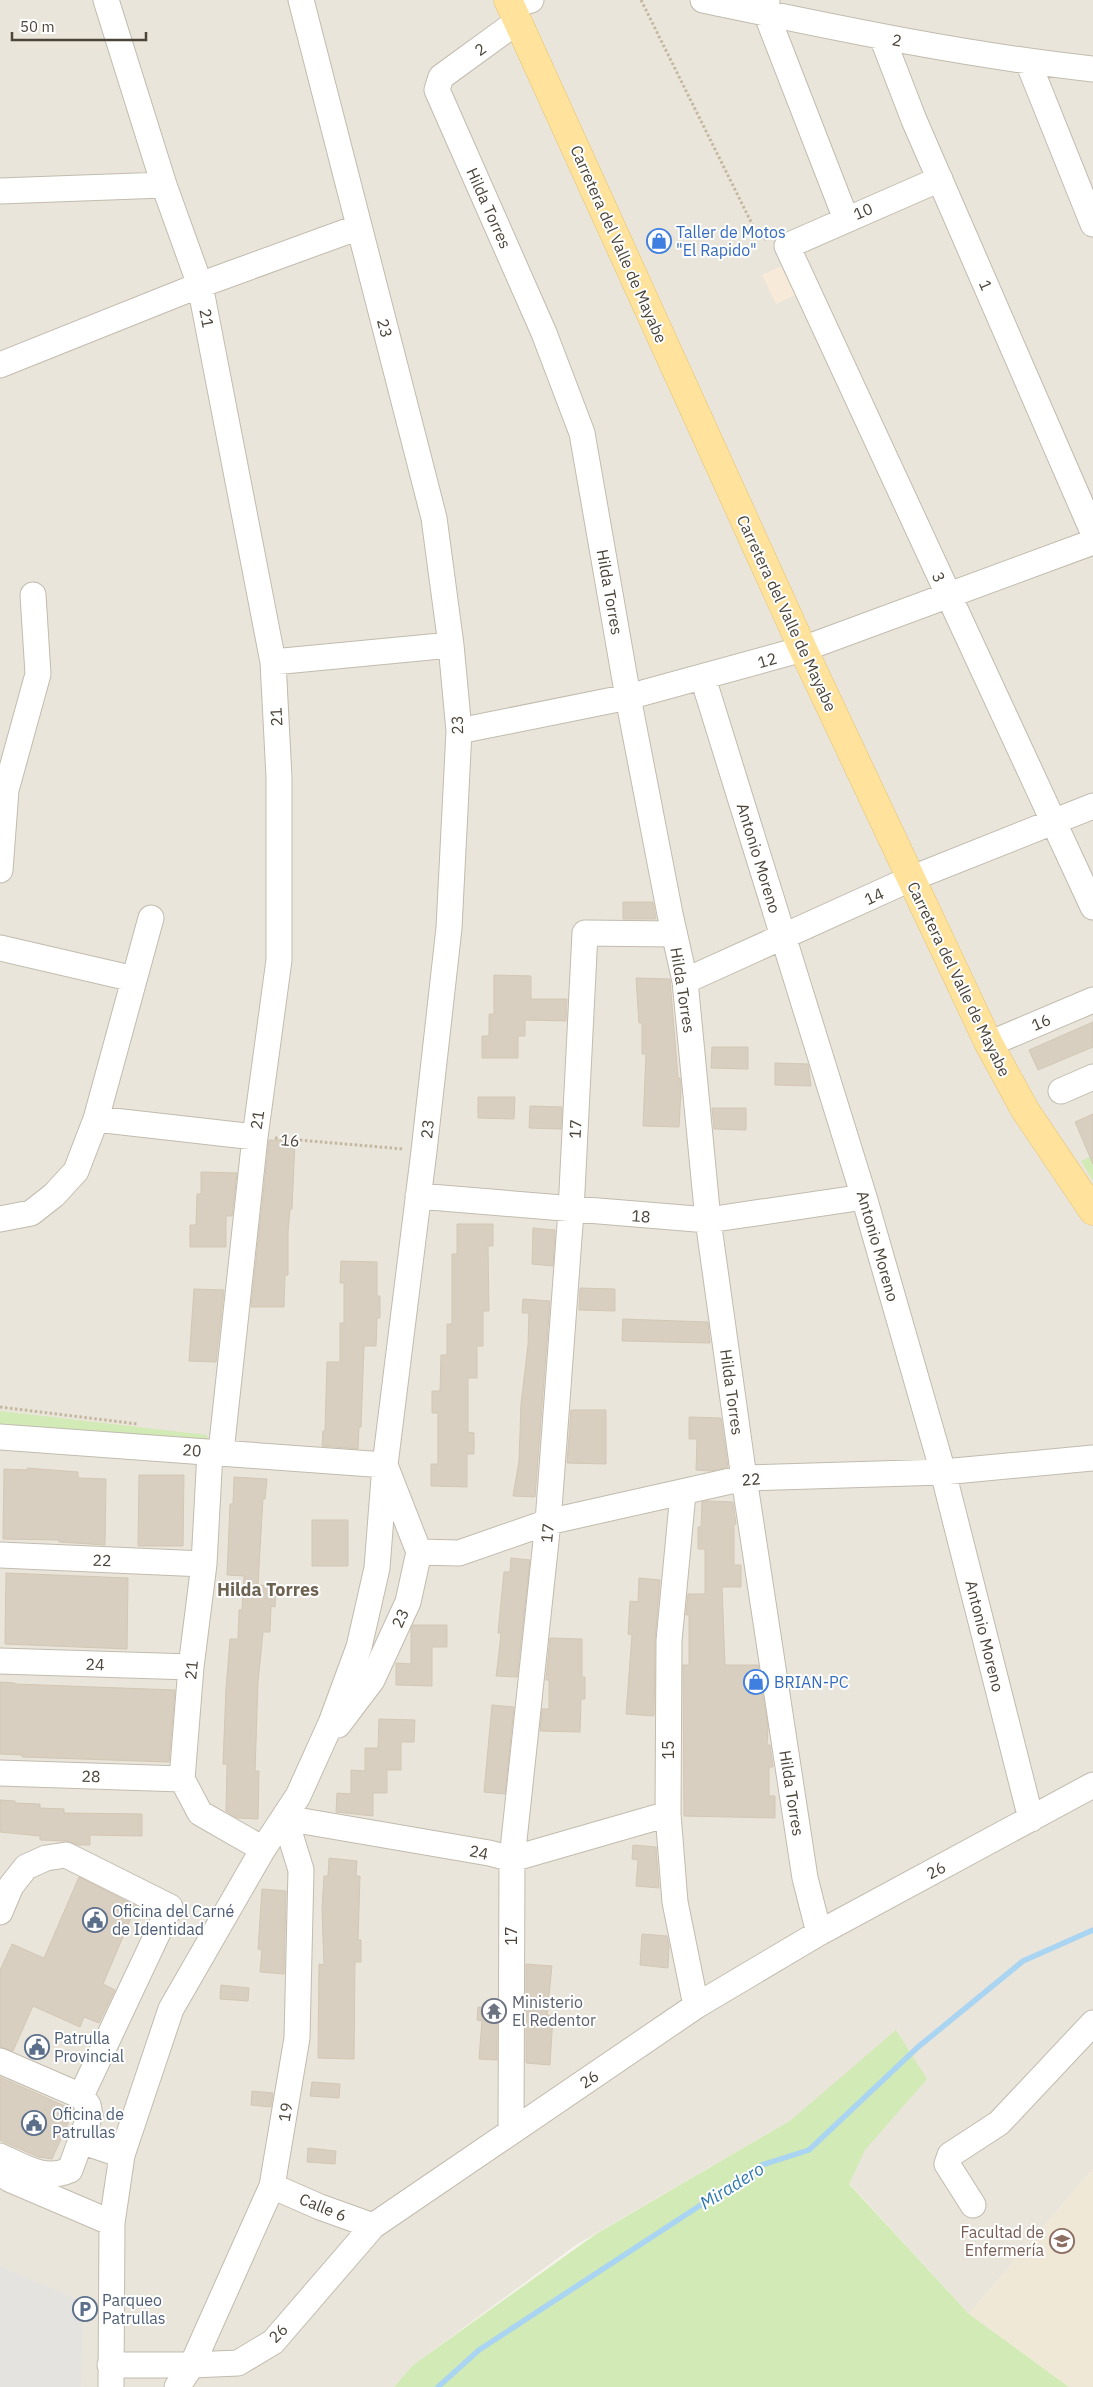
<svg xmlns="http://www.w3.org/2000/svg" width="1093" height="2387" viewBox="0 0 1093 2387" font-family="'IBM Plex Sans',sans-serif">
  <style>
    .residential { fill: #eae5da }
    .commercial { fill: #f7ead8 }
    .education { fill: #efe8d6 }
    .green { fill: #d2eab5 }
    .parking { fill: #e5e3e0 }
    .lines { fill: none; stroke-linecap: round; stroke-linejoin: round }
    .stream { stroke: #a9d4f2; stroke-width: 5.5 }
    .building { fill: #d8cfc1; stroke: #d3c7b4 }
    .minor-casing { stroke: #c2bbae; stroke-width: 27 }
    .major-casing { stroke: #e6c16a; stroke-width: 29 }
    .path { stroke: #c4b79f; stroke-width: 3; stroke-dasharray: 2.5 2.5; stroke-linecap: butt }
    .minor { stroke: #fff; stroke-width: 25 }
    .major { stroke: #ffe39c; stroke-width: 28 }
    .labels { text-anchor: middle; stroke-width: 4; stroke-linejoin: round; paint-order: stroke }
    .street-label { font-size: 16px; fill: #4b4439; stroke: #fff }
    .shop-label { font-size: 16px; fill: #366cbe; stroke: #fff; text-anchor: start }
    .service-label { font-size: 16px; fill: #4e5e75; stroke: #fff; text-anchor: start }
    .worship-label { font-size: 16px; fill: #5b616d; stroke: #fff; text-anchor: start }
    .education-label { font-size: 16px; fill: #785e54; stroke: #fff; text-anchor: end }
    .neighbourhood-label { font-size: 18px; font-weight: bold; fill: #6e6250; stroke: #fff }
    .water-label { font-size: 18px; font-style: italic; fill: #2e7ab2; stroke: #fff }
  </style>
  <rect width="100%" height="100%" fill="#f6f3ec"/>
  <path class="residential" d="M0,0h1093v2169l-124,145 -178,-194 -215,125 -163,120 -19,22h-394z"/>
  <path class="commercial" d="M781,266l14,29 -19,9 -14,-29z"/>
  <path class="education" d="M1093,2169v218h-24l-100,-73z"/>
  <path class="green" d="M1093,1156v25l-12,-20z
    M0,1411l207,24 1,8 -208,-12z
    M896,2030l31,49 -62,71 -16,34 120,130 100,73h-675l19,-22 183,-131 195,-114z"/>
  <path class="parking" d="M0,2266l83,36 -2,85h-81z"/>
  <g class="lines">
    <path class="stream" d="M438,2387l41,-37 283,-185 47,-15 109,-103 105,-86 70,-31"/>
  </g>
  <path class="building" d="M623,902h30l3,17h-33z
    M494,975l37,1v23h36l-1,22 -41,-1v16h-7v22h-36v-22h7v-22h5z
    M636,978l34,1 8,99h2l1,13 -2,36 -36,-1 3,-72h-4v-31h-3z
    M1093,1022v25l-55,23 -9,-20z
    M712,1047h36v22l-37,-1z
    M775,1063l33,1 3,22 -36,-1z
    M478,1097h37l-1,22 -36,-1z
    M530,1106l32,1 -1,22 -32,-1z
    M712,1108h34v22l-32,-1z
    M1093,1114v50l-18,-42z
    M269,1140h26l-3,69h-2l-2,23v43h-3l-1,32h-33z
    M201,1172l36,1 -5,43h-6v31h-36v-22h6l1,-31h4z
    M457,1224h36v22h-5l1,65h-6v35h-6v32h-9v54l6,1v21h-7v33l-36,-1v-22h7v-51h-6v-22h8l1,-36h6v-31h5v-70h5z
    M533,1228l22,2 -2,36 -21,-2z
    M341,1261l36,1v34h3v22h-3l-1,28h-12l-3,81h-2l-1,22 -36,-3 1,-15h2l2,-69h13v-39h4v-40h-4z
    M580,1288l35,1v22l-36,-1z
    M194,1289l30,1 -8,72 -27,-1z
    M523,1299l27,2 -15,196 -22,-1 6,-35 2,-57 7,-59 1,-32h-7z
    M623,1319l85,3 2,21 -88,-2z
    M571,1410h35v54l-39,-1z
    M689,1417l32,1 7,49 -17,4 -15,-1 1,-31h-8z
    M27,1468l51,4v6l28,1 -1,66 -46,-3v-2l-56,-1 1,-70 23,1z
    M139,1475h45l-1,71h-45z
    M234,1477l33,2 -2,20h-2l-5,86 18,1 -1,21 -4,-1 -1,26h-7l-5,50 -3,89h4l-1,48 -21,-1 -11,-7 1,-47h-4l3,-75 4,-50h8l1,-29h3l2,-34 -17,-1 3,-71h3z
    M706,1501l27,1 3,22h-2v41h7v22h-19l3,78h33l10,62 -1,18h3l3,22h-4v29h6v22l-91,-2 -1,-151h6v-50h-3v-2l2,-19h17v-45h-7v-22h3l1,-25z
    M312,1520h36v46h-36z
    M511,1558l19,2 -13,117 -21,-1 2,-14 3,-29h-3l6,-61h6z
    M6,1573l122,5 -1,71 -122,-5z
    M639,1578l21,2 -5,61 -1,75 -28,-2 6,-79 -4,-1 2,-33 8,1z
    M413,1625h34v22h-15v39l-36,-1v-22l15,1v-35z
    M550,1638l32,1v38h3v22h-4l-1,33 -40,-1 2,-22h7v-29h-3z
    M0,1682l15,1v1l160,6 -6,72 -147,-5v-2l-22,-1z
    M492,1705l22,2 -9,87 -21,-2z
    M379,1719l36,1 -1,22h-13v28h-14v23h-14v23l-37,-4 1,-19 14,1v-24l14,1v-23h13z
    M0,1800l15,1v2l25,1v4l24,1v4l78,1v22l-52,-1v10h-12l-11,-4 -27,-1v-4l-40,-4z
    M633,1845l23,2 3,41 -23,-2 2,-26 -6,-1z
    M329,1858l28,3 -1,15h4l-2,64h3v22h-6l-1,97 -36,-1 1,-94 5,1 -2,-56 2,-33h4z
    M79,1877l57,29 -33,78 12,6 -16,33 -15,-6 -4,10 -47,-21 -20,45 -13,-4v-77l12,-26 32,14z
    M262,1889l24,2 -2,83 -24,-2 2,-22 -4,-1z
    M642,1934l25,2 2,10 -1,22 -28,-3z
    M526,1964l26,2 -5,49 6,1 -3,49 -24,-2z
    M221,1985l28,3 -1,13 -28,-2z
    M478,2007l19,1v52l-18,-1 3,-38 -5,-1z
    M0,2077l74,33 -22,49 -14,-2 -38,-17z
    M312,2082l28,2 -1,14 -29,-2z
    M252,2091l21,2 -2,14 -20,-2z
    M308,2148l28,3 -1,13 -28,-2z"/>
  <g class="lines">
    <defs>
      <path id="minor" d="M106,0l58,185 36,100 73,377 6,115v183l-24,177 -34,315
        M703,0c129,27 259,55 390,69
        M767,0l-1,13 80,206
        M510,6l21,-6
        M518,21l-77,56 -4,13 107,243 38,100 46,264 42,217 15,67 23,239 36,258 61,400 14,55
        M882,37l32,83 179,412
        M1028,62l65,162
        M940,179l-153,67 306,661
        M0,191l164,-6
        M0,365l200,-80 159,-58
        M273,662l178,-17
        M703,678l161,519 79,275 88,347
        M459,731l169,-34 175,-48 290,-107
        M0,870l6,-80 32,-116 -5,-79
        M0,948l134,31
        M685,981l225,-102 183,-73
        M989,1044l104,-44
        M1061,1091l32,-14
        M96,1119l159,18
        M418,1196l290,24 156,-23
        M0,1219l31,-6 23,-18 22,-24 20,-52 55,-201
        M0,1437l385,28 34,87 -11,50 -36,78 -34,45
        M210,1452l-6,112 -13,103 -9,112 18,34 63,36
        M683,1493l-14,148 -1,173 7,88 21,104
        M419,1552l40,1 89,-31 196,-44 199,-6 150,-14
        M0,1555l204,9
        M0,1661l191,6
        M0,1773l182,6
        M285,1818l204,35 23,6 156,-45
        M0,1912l11,-26 15,-19 20,-9 20,-3 104,52 -89,189
        M0,2061l81,35 7,9 2,10 -20,55c-26,11 -46,-3 -70,-14
        M511,2132l1,-273 36,-337 23,-311 14,-278 89,1
        M80,2141l42,14
        M9,2179l103,44
        M272,2186l48,21 53,19
        M973,2205l-26,-41 3,-9 49,-32 94,-100
        M110,2365h82l46,-2 35,-21 100,-116 323,-220 123,-73 274,-148
        M111,2387l1,-164 10,-68 49,-146 92,-160 35,-53 33,-73 28,-76 18,-79 8,-103 39,-314 25,-223 10,-197 -8,-86 -17,-127 -133,-518
        M177,2387l15,-22 80,-179 25,-148 4,-168 -16,-52"/>
      <path id="major" d="M508,0l295,649 186,395 36,66 68,101"/>
    </defs>
    <use href="#minor" class="minor-casing"/>
    <use href="#major" class="major-casing"/>
    <path class="path" d="M641,0l117,236 10,4
      M275,1138l129,11
      M0,1407l138,17"/>
    <use href="#minor" class="minor"/>
    <use href="#major" class="major"/>
  </g>
  <defs>
    <symbol id="shop-ring" viewBox="-11 -11 22 22"><circle r="9.5" fill="#fff" stroke="#3f7fe0" stroke-width="1.5"/><path d="M-5-2.5h2.3a2.7 3.5 0 0 1 5.4 0H5L5.5 6h-11ZM-1.5-2.5h3a1.5 2.3 0 0 0-3 0Z" fill="#3f7fe0"/></symbol>
    <symbol id="civic-ring" viewBox="-11 -11 22 22"><circle r="9.5" fill="#fff" stroke="#5c6f8a" stroke-width="1.5"/><path d="M-.6-6.5H3V-4.5H.6V-3L4-1V1h2V6H-6V1h2V-1L-.6-3ZM-1.2 2.5V6h2.4V2.5Z" fill="#5c6f8a"/></symbol>
    <symbol id="temple-ring" viewBox="-11 -11 22 22"><circle r="9.5" fill="#fff" stroke="#6b7280" stroke-width="1.5"/><path d="M0-6L5-2H3V0L6.5 2.5H4V6H1.5V3h-3V6H-4V2.5H-6.5L-3 0V-2H-5Z" fill="#6b7280"/></symbol>
    <symbol id="university-ring" viewBox="-11 -11 22 22"><circle r="9.5" fill="#fff" stroke="#8d6e63" stroke-width="1.5"/><path d="M0-5L7-2L0 1L-7-2ZM-4 1L0 2.5L4 1V4Q0 6-4 4Z" fill="#8d6e63"/></symbol>
    <symbol id="parking-ring" viewBox="-11 -11 22 22"><circle r="9.5" fill="#fff" stroke="#5c6f8a" stroke-width="1.5"/><path d="M-3.5-5.5H1a3.5 3.5 0 0 1 0 7H-1V5.5H-3.5ZM-1-3.4V-.6H.8a1.4 1.4 0 0 0 0-2.8Z" fill="#5c6f8a"/></symbol>
  </defs>
  <g fill-rule="evenodd">
    <use href="#shop-ring" x="645" y="227" width="28" height="28"/>
    <use href="#shop-ring" x="742" y="1668" width="28" height="28"/>
    <use href="#civic-ring" x="81" y="1906" width="28" height="28"/>
    <use href="#temple-ring" x="480" y="1997" width="28" height="28"/>
    <use href="#civic-ring" x="23" y="2033" width="28" height="28"/>
    <use href="#civic-ring" x="20" y="2109" width="28" height="28"/>
    <use href="#university-ring" x="1048" y="2227" width="28" height="28"/>
    <use href="#parking-ring" x="71" y="2295" width="28" height="28"/>
  </g>
  <g class="labels">
    <g class="street-label">
      <text transform="translate(897 40) rotate(10)" y="6">2</text>
      <text transform="translate(480 49) rotate(-36)" y="6">2</text>
      <text transform="translate(489 208) rotate(66)" y="6">Hilda Torres</text>
      <text transform="translate(863 211) rotate(-23)" y="6">10</text>
      <text transform="translate(619 244) rotate(66)" y="6">Carretera del Valle de Mayabe</text>
      <text transform="translate(986 285) rotate(67)" y="6">1</text>
      <text transform="translate(207 318) rotate(79)" y="6">21</text>
      <text transform="translate(385 328) rotate(76)" y="6">23</text>
      <text transform="translate(939 577) rotate(65)" y="6">3</text>
      <text transform="translate(610 592) rotate(80)" y="6">Hilda Torres</text>
      <text transform="translate(787 613) rotate(65)" y="6">Carretera del Valle de Mayabe</text>
      <text transform="translate(767 660) rotate(-16)" y="6">12</text>
      <text transform="translate(276 717) rotate(-93)" y="6">21</text>
      <text transform="translate(457 725) rotate(-92)" y="6">23</text>
      <text transform="translate(759 858) rotate(73)" y="6">Antonio Moreno</text>
      <text transform="translate(874 896) rotate(-25)" y="6">14</text>
      <text transform="translate(959 979) rotate(64)" y="6">Carretera del Valle de Mayabe</text>
      <text transform="translate(683 990) rotate(81)" y="6">Hilda Torres</text>
      <text transform="translate(1041 1022) rotate(-23)" y="6">16</text>
      <text transform="translate(257 1120) rotate(-82)" y="6">21</text>
      <text transform="translate(427 1129) rotate(-84)" y="6">23</text>
      <text transform="translate(575 1129) rotate(-87)" y="6">17</text>
      <text transform="translate(290 1140) rotate(5)" y="6">16</text>
      <text transform="translate(641 1216) rotate(4)" y="6">18</text>
      <text transform="translate(878 1246) rotate(74)" y="6">Antonio Moreno</text>
      <text transform="translate(732 1392) rotate(82)" y="6">Hilda Torres</text>
      <text transform="translate(192 1450) rotate(4)" y="6">20</text>
      <text transform="translate(751 1479) rotate(-5)" y="6">22</text>
      <text transform="translate(547 1533) rotate(-84)" y="6">17</text>
      <text transform="translate(102 1560) rotate(2)" y="6">22</text>
      <text transform="translate(400 1618) rotate(-66)" y="6">23</text>
      <text transform="translate(985 1636) rotate(76)" y="6">Antonio Moreno</text>
      <text transform="translate(95 1664) rotate(2)" y="6">24</text>
      <text transform="translate(191 1670) rotate(-84)" y="6">21</text>
      <text transform="translate(668 1750) rotate(-90)" y="6">15</text>
      <text transform="translate(91 1776) rotate(2)" y="6">28</text>
      <text transform="translate(792 1793) rotate(81)" y="6">Hilda Torres</text>
      <text transform="translate(479 1852) rotate(11)" y="6">24</text>
      <text transform="translate(936 1870) rotate(-28)" y="6">26</text>
      <text transform="translate(511 1936) rotate(-90)" y="6">17</text>
      <text transform="translate(589 2079) rotate(-34)" y="6">26</text>
      <text transform="translate(285 2112) rotate(-81)" y="6">19</text>
      <text transform="translate(323 2207) rotate(22)" y="6">Calle 6</text>
      <text transform="translate(278 2333) rotate(-45)" y="6">26</text>
    </g>
    <g class="shop-label">
      <text x="676" y="238">Taller de Motos<tspan x="676" dy="18">"El Rapido"</tspan></text>
      <text x="774" y="1688">BRIAN-PC</text>
    </g>
    <g class="service-label">
      <text x="112" y="1917">Oficina del Carné<tspan x="112" dy="18">de Identidad</tspan></text>
      <text x="54" y="2044">Patrulla<tspan x="54" dy="18">Provincial</tspan></text>
      <text x="52" y="2120">Oficina de<tspan x="52" dy="18">Patrullas</tspan></text>
      <text x="102" y="2306">Parqueo<tspan x="102" dy="18">Patrullas</tspan></text>
    </g>
    <g class="worship-label">
      <text x="512" y="2008">Ministerio<tspan x="512" dy="18">El Redentor</tspan></text>
    </g>
    <g class="education-label">
      <text x="1044" y="2238">Facultad de<tspan x="1044" dy="18">Enfermería</tspan></text>
    </g>
    <g class="neighbourhood-label">
      <text x="268" y="1596">Hilda Torres</text>
    </g>
    <g class="water-label">
      <text transform="translate(732 2186) rotate(-32)" y="6">Miradero</text>
    </g>
  </g>
  <path d="M12 32v8h134v-8" fill="none" stroke="#4b4439" stroke-width="2.5"/>
  <text x="20" y="32" font-size="15" fill="#4b4439" stroke="#ffffff" stroke-width="4" paint-order="stroke">50 m</text>
</svg>
